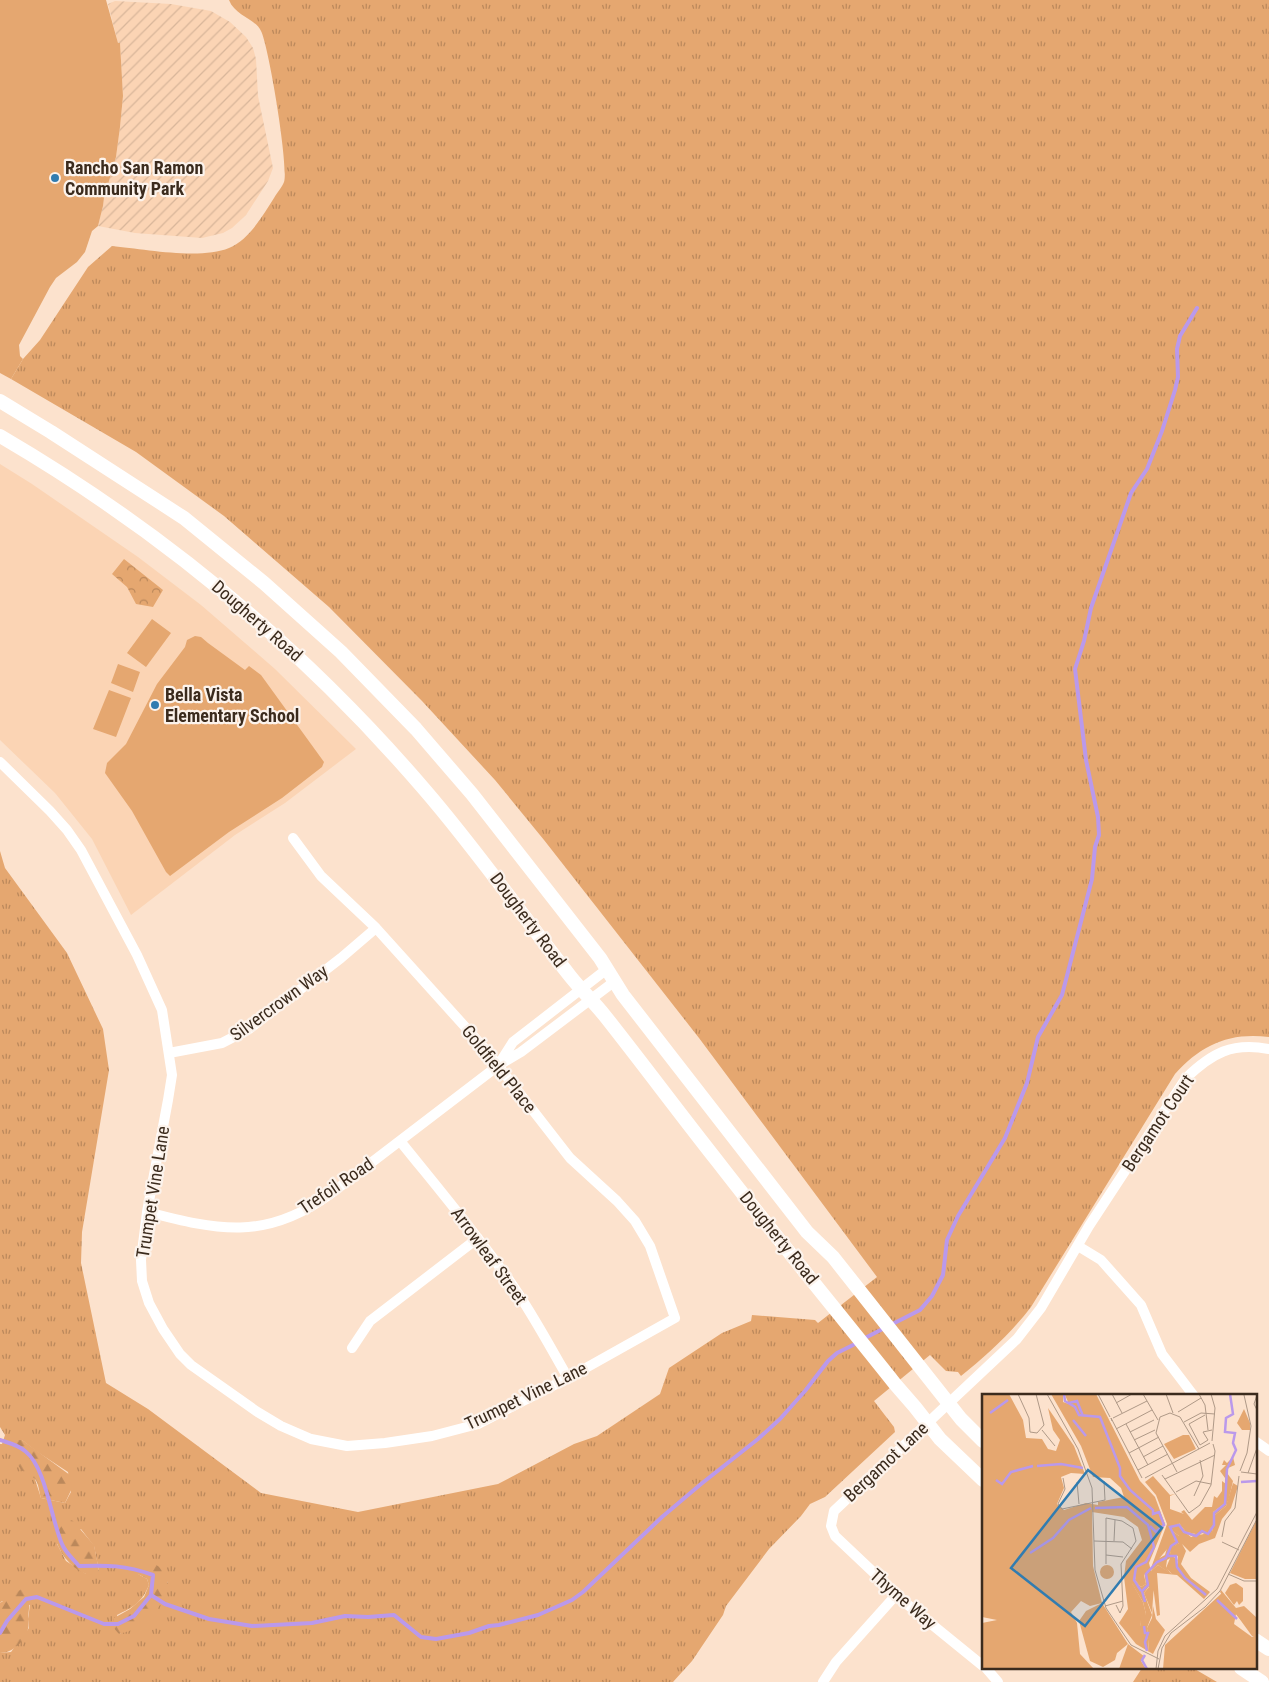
<svg xmlns="http://www.w3.org/2000/svg" width="1269" height="1682" viewBox="0 0 1269 1682" font-family="'Roboto Condensed',sans-serif">
  <style>
    .built { fill: #fbd4b4 }
    .industrial { fill: url(#industrial-furrows) }
    .grass { fill: url(#grass-tufts); fill-rule: evenodd }
    .forest { fill: url(#forest-firs) }
    .park { fill: url(#park-crowns) }
    .pitch { fill: #e5a770 }
    .lines { fill: none; stroke-linecap: round; stroke-linejoin: round }
    .stream { stroke: #ba99eb; stroke-width: 4 }
    .street { stroke: #fff; stroke-width: 10 }
    .secondary { stroke: #fff; stroke-width: 14 }
    .poi-dot { fill: #317cb0; stroke: #fcf3ec; stroke-width: 2 }
    .labels { text-anchor: middle; stroke-width: 4.5; stroke-linejoin: round; paint-order: stroke }
    .poi-label { font-size: 18px; font-weight: bold; fill: #3b2b1d; stroke: #fcf3ec; text-anchor: start }
    .street-label { font-size: 18px; fill: #3b2b1d; stroke: #fcf3ec }
    .inset-river { fill: none; stroke: #ba99eb; stroke-width: 2.5 }
    .inset-road { fill: none; stroke: #af9987; stroke-width: 1 }
    .view { fill: #317cb0; fill-opacity: 0.15; stroke: #317cb0; stroke-width: 2.5 }
    .inset-edge { fill: none; stroke: #3b2b1d; stroke-width: 2.5 }
  </style>
  <defs>
    <pattern id="industrial-furrows" width="10" height="10" patternUnits="userSpaceOnUse" patternTransform="scale(1.25)"><rect width="10" height="10" fill="#fbd4b4"/><path d="M-1 1l2-2M0 10L10 0M9 11l2-2" fill="none" stroke="#d8b69a"/></pattern>
    <pattern id="grass-tufts" width="24" height="20" patternUnits="userSpaceOnUse" patternTransform="scale(1.25)"><rect width="24" height="20" fill="#e5a770"/><path d="M3 7l-1-3M5 7V3M7 7l1-3M15 17l-1-3M17 17v-4M19 17l1-3" fill="none" stroke="#bb885b"/></pattern>
    <pattern id="forest-firs" width="22" height="20" patternUnits="userSpaceOnUse" patternTransform="scale(1.25)"><rect width="22" height="20" fill="#e5a770"/><path d="M5 1l3.5 6h-7zM16 11l3.5 6h-7z" fill="#bb885b"/></pattern>
    <pattern id="park-crowns" width="20" height="18" patternUnits="userSpaceOnUse" patternTransform="scale(1.25)"><rect width="20" height="18" fill="#e5a770"/><path d="M2 6a3 3 0 1 1 6 0M12 15a3 3 0 1 1 6 0" fill="none" stroke="#bb885b"/></pattern>
  </defs>
  <rect width="100%" height="100%" fill="#fce2cd"/>
  <path class="built" d="M0,464l32,20 106,73 63,48 74,64 81,80 -71,54 -50,32 -104,80 -39,-76 -37,-46 -55,-53z"/>
  <path class="industrial" d="M115,1l56,3 40,7 19,11 16,15 7,11 3,11 2,37 15,72 -5,13 -22,34 -14,13 -9,5 -21,5 -67,-5 -37,-7 5,-20 1,-8 12,-41 4,-30 3,-31 -3,-53h-2l-10,-39z"/>
  <path class="grass" d="M229,0h1040v1037c-40,-5 -68,8 -94,37l-144,233c-20,26 -44,48 -70,69l-3,-4 -12,-1 -16,-16 -56,46 20,26 1,5 -70,65 -15,7 -9,12 -32,33 -43,57 -3,9 -31,46 -19,21h-673v-29l11,-1 18,-24 -1,-9 2,-14 -28,-4 -2,2v-159h2l3,-9 -5,-8v-576l5,17 62,85 36,76 6,41 -27,162 -1,31 25,120 42,26 113,84 97,19 140,-28 76,-40 23,-8 63,-42 9,-26 53,-35 29,-12 1,-6 63,5 3,3 59,-46 -178,-239 -155,-198 -49,-60 -73,-79 -93,-94 -105,-91 -88,-64 -125,-73 12,-20 17,-19 48,-73 24,-21c31,3 88,14 117,2 20,-8 34,-33 45,-50 3,-5 8,-11 10,-16 5,-14 -15,-135 -23,-151 -5,-12 -26,-15 -32,-31zM22,1440l14,11 32,21 3,20 -6,11 -24,-5c-6,-19 -13,-39 -19,-58zM81,1529l13,17 5,25 -13,3 -20,-13 -9,-17zM138,1574l30,8 -48,52 -3,-19c17,-8 25,-13 32,-30l-2,-6z
    M1142,1668h51l24,14h-84z"/>
  <path class="forest" d="M16,1440h6l52,38v6l-9,19 -24,-5c-2,-6 -2,-14 -6,-19 -3,-3 -6,-4 -10,-6 -11,-8 -11,-21 -9,-33z
    M60,1519h9l4,2 21,24 5,26 -5,6c-20,-6 -31,-18 -38,-36 -2,-4 -3,-8 -2,-12 1,-3 5,-7 6,-10z
    M145,1559c24,10 29,24 15,46 -3,4 -5,10 -9,13 -8,9 -21,13 -32,16l-7,-8 2,-8 16,-9 14,-12 5,-12 -2,-6 -9,-5 -4,-12 4,-2z
    M23,1588c9,8 6,19 5,29 0,4 1,9 0,12 -4,13 -15,24 -28,24v-50z"/>
  <path class="park" d="M124,559l39,31 -10,17 -17,-3 -9,-17 -15,-13z"/>
  <path class="pitch" d="M0,0h106l12,43h2l3,53 -3,31 -4,30 -12,41 -1,8 -5,20 -6,5 -7,21 -8,10 -21,16 -6,9 -31,58 1,11 3,3 -12,20 -11,-6z
    M152,619l19,14 -25,34 -19,-14z
    M195,636l6,1 7,6 37,27 4,-4 12,9 63,87 -2,5 -40,31 -53,34 -59,44 -4,-4 -34,-61 -27,-38 2,-10 19,-19 31,-60 28,-37 2,-7z
    M118,664l22,8 -7,20 -22,-9z
    M109,690l22,8 -15,39 -23,-8z"/>
  <g class="lines">
    <path class="stream" d="M863,1339l57,-29 12,-14 11,-21 4,-35 11,-24 47,-78 22,-55 11,-46 24,-42 30,-116 3,-32 4,-12 -1,-18 -12,-57 -11,-91 9,-28 7,-33 40,-115 16,-24 15,-38 13,-41 3,-13 -1,-28 3,-13 17,-28
      M0,1440c9,3 18,5 25,11 21,16 26,68 37,93 3,8 11,15 17,22 29,-1 46,-1 74,9l-2,20 -17,21 -16,8h-14l-67,-27 -11,2 -19,22 -7,12
      M151,1595l14,9 44,15 43,7 60,-3 33,-7 23,1 26,-2 27,22 15,2 33,-6 20,-7 10,-1 39,-10 34,-15 11,-8 79,-75 39,-33 57,-45 22,-20 25,-28 23,-30 9,-8 20,-10"/>
    <path class="street" d="M0,762l50,49 17,19 14,20 56,105 25,55 10,65 -4,25 -21,112 -6,48 1,21 7,22 14,26 17,25 11,11 65,46 25,15 30,13 36,7 38,-3 47,-7 46,-12 90,-46 107,-60 -25,-72 -15,-25 -18,-20 -47,-43 -84,-108 -110,-122 -55,-52 -28,-38
      M169,1053l53,-10 27,-14 92,-71 35,-30
      M499,1064l14,-22 94,-73
      M400,1141c37,46 75,91 109,139 22,31 40,65 59,98
      M147,1212c70,18 118,29 182,-17l170,-130 22,-13 94,-71
      M1078,1246l23,14 40,45 21,49 32,42
      M352,1348l18,-27 108,-83
      M1255,1441l14,10
      M983,1666l-75,-61 -73,-69 -4,-10 3,-15 183,-172 24,-31 48,-82 97,-148c26,-25 46,-36 83,-29
      M986,1668l12,14
      M823,1682l13,-20 60,-67"/>
    <path class="secondary" d="M0,401l51,31 133,86 80,65 77,69 75,77 56,65 128,164 23,37 184,237 26,25 128,162 22,22
      M0,436c161,94 303,212 424,353 52,60 97,125 146,187 11,14 24,26 35,40 38,48 75,98 113,146 58,75 118,148 177,222l20,23 25,32 43,41
      M1255,1640l14,9
      M1241,1668l21,14"/>
  </g>
  <g class="poi-dot">
    <circle cx="55" cy="178" r="5"/>
    <circle cx="155" cy="705" r="5"/>
  </g>
  <g class="labels">
    <g class="poi-label">
      <text x="65" y="174">Rancho San Ramon<tspan x="65" dy="21">Community Park</tspan></text>
      <text x="165" y="701">Bella Vista<tspan x="165" dy="21">Elementary School</tspan></text>
    </g>
    <g class="street-label">
      <text transform="translate(257 621) rotate(41)" y="6">Dougherty Road</text>
      <text transform="translate(528 920) rotate(53)" y="6">Dougherty Road</text>
      <text transform="translate(279 1003) rotate(-36)" y="6">Silvercrown Way</text>
      <text transform="translate(499 1069) rotate(51)" y="6">Goldfield Place</text>
      <text transform="translate(1158 1123) rotate(-56)" y="6">Bergamot Court</text>
      <text transform="translate(336 1186) rotate(-34)" y="6">Trefoil Road</text>
      <text transform="translate(153 1192) rotate(-81)" y="6">Trumpet Vine Lane</text>
      <text transform="translate(779 1238) rotate(51)" y="6">Dougherty Road</text>
      <text transform="translate(489 1256) rotate(54)" y="6">Arrowleaf Street</text>
      <text transform="translate(526 1396) rotate(-26)" y="6">Trumpet Vine Lane</text>
      <text transform="translate(886 1462) rotate(-43)" y="6">Bergamot Lane</text>
      <text transform="translate(903 1599) rotate(41)" y="6">Thyme Way</text>
    </g>
  </g>
  <g transform="translate(982 1394)">
    <rect width="275" height="275" fill="#fce2cd"/>
    <path d="M0,0h27l14,26 3,18 16,1 6,10 8,2 4,-11 -7,-10 -5,-22 26,38 11,28 -14,-1 -10,4 3,11 -7,16 7,6 22,-7 12,2v-3l26,-5 -3,-9 -11,-10 -17,-1 -12,-31 -30,-52h12v8l6,2 -4,-9 31,-1 44,87 15,16 10,27 -16,39 5,21 -2,29 -8,-20 5,-6 -2,-17 -3,5 2,9 -5,3 -6,-7 1,-5 -4,8 11,19 3,12 -6,8 6,26 3,3 -2,-23 5,-10 1,-12 3,13 9,11 -12,24 -17,-10 -17,-21 9,-14 -4,-32 2,-16 16,-21 -4,-13 -14,-10 -32,-5 1,54 9,37 -12,3 -9,-5 -10,11 6,11 3,31 14,15h-112v-46l15,-3 -15,-3zM171,82l17,19 5,-1 -5,2v13l14,5 -3,-2 3,-2 8,10 13,-13h7l2,-11 3,2 5,-7v-10l4,3v7l-2,13 -11,8v12l-4,6h-11l-2,4 -10,-2 -7,-9 -10,4 6,13 -24,28 16,-44 -11,-29 -11,-13zM251,89l5,3 -7,22 -9,11 -7,19 -16,6 -9,8 -8,-8 4,7 -5,13 10,14 19,14 -6,7 -27,-24 -20,-2 3,42 -3,1 -6,-45 7,-6 14,9 -6,-6 5,-12 5,2v8l2,-1v-9l-8,-2 1,-6 8,-5v-7l-8,-6 1,-3 8,1 11,9 21,-5 3,-17 11,-9zM254,189l7,5v13l-4,4 -2,-4 -3,4 -9,-12 5,-8zM240,199l13,17 8,-3 14,14v11l-5,1 -16,-19 -2,10 18,13 5,-2v34h-94l2,-24zM146,250l17,13 -4,4 5,8h-27z" fill="#e5a770"/>
    <path d="M251,63l2,8 -7,3 -1,5 6,8 -4,17 -3,8 -11,9 -3,17 -4,3 -6,-2 -6,5 -24,-11 -1,3 8,6v7l-7,5 -2,6h6l2,8 -4,-6 -7,4 -1,7 5,7 -13,-9 -7,6 3,-10 11,-6 3,-10 7,-5 -7,-8 3,-8 8,-1 7,9 9,2 3,-5h12l3,-17 12,-8v-26l-5,-7 6,-6h-4l2,-5 3,3zM166,175l2,16 -6,8 8,22 -5,13 2,24 -6,-10 -3,-20 1,-6 5,-2 -3,-12 -12,-20 5,-7 -1,5 6,7 5,-3 -2,-12z" fill="#e5a770"/>
    <path d="M262,15l6,14v7h-8l-5,-7zM275,125v60h-12l-15,-6zM239,196l15,18 8,-2 13,12v20l-5,-2 -32,-44z" fill="#e5a770"/>
    <path d="M201,41h6l7,14 -22,10 -10,-15zM118 178a7 7 0 1 1 14 0a7 7 0 1 1-14 0ZM120,209l26,41 -11,9 -2,7 -12,7 -13,-6 -11,-40 7,-10z" fill="#e5a770"/>
    <path class="inset-river" d="M82,0l1,7 10,6 4,8 21,2 20,51v8l10,14 23,20v4l6,-2 5,13 -8,7 -6,-6M87,9l8,-2 6,15M8,19l18,-13M91,26l13,16M55,72l24,-2 22,4M14,86l6,4 9,-12 22,-6M259,88l16,-1M113,114l32,-1 21,18 6,22 -8,15 -10,5 -2,13 7,11M48,159l23,-15 16,-18 22,-12M186,162h8l1,11 8,11 21,17M235,206l20,19M163,208l-3,-11 6,-6 -2,-11 11,-12 9,-4 5,-12 6,-4 -7,-15 9,-2 5,7 12,4 6,-5 6,3 6,-9v-12l11,-9 2,-35 9,-19 -3,-7 2,-10 -10,-1 1,-14 7,-4 -3,-20M162,232l1,7h3l-3,9 2,9M163,261l-3,5 5,9"/>
    <path class="inset-road" d="M36,0l11,24 1,14 7,1 7,-8 -8,-31M65,0l31,55 14,39 3,82 11,38 25,37 28,14M116,0l12,23M130,0l10,19M161,0l15,26M184,0l7,19M217,0l6,11 3,25M229,0l4,14 -3,33M275,1l-3,9 3,6M134,9l16,-9M196,18l23,-14M223,21l-16,9 11,21 8,-5 -5,-8 9,-2M131,24l34,-17M130,27l-1,-3 31,60M202,28l17,-9 14,1M144,30l22,41M134,35l36,-19M60,36l13,16M148,38l24,-12M152,46l21,-10M147,59l30,-16M161,63l20,-11M156,76l30,-16M258,77l7,-18 4,-27 -7,-31M195,78l-21,-39 4,-16 10,-4 10,4 19,32M259,78l16,2M266,79l9,-25M180,81l27,38 11,-8 11,-20 4,-34 -2,-7M81,84l2,11 -7,15 4,5 43,-9 -1,-19M163,84l65,-35M183,85l50,-24M95,88l2,22M194,98l20,-11 15,3M212,102l9,-20 -3,-16M240,143l3,-16 10,-13 4,-32M112,147l29,1 9,7M132,147l1,-21M240,148l17,8M124,161l17,2M124,170v-46l16,3 11,7 3,13 -15,23 2,42 -3,7 -4,-8M246,180l16,7h13M123,212l18,-5M174,275l2,-18 7,-15 52,-47 40,-77M176,275l4,-21 9,-15 34,-26 15,-16 37,-72"/>
    <path class="view" d="M106,76l74,58 -77,98 -74,-58z"/>
    <rect width="275" height="275" class="inset-edge"/>
  </g>
</svg>
